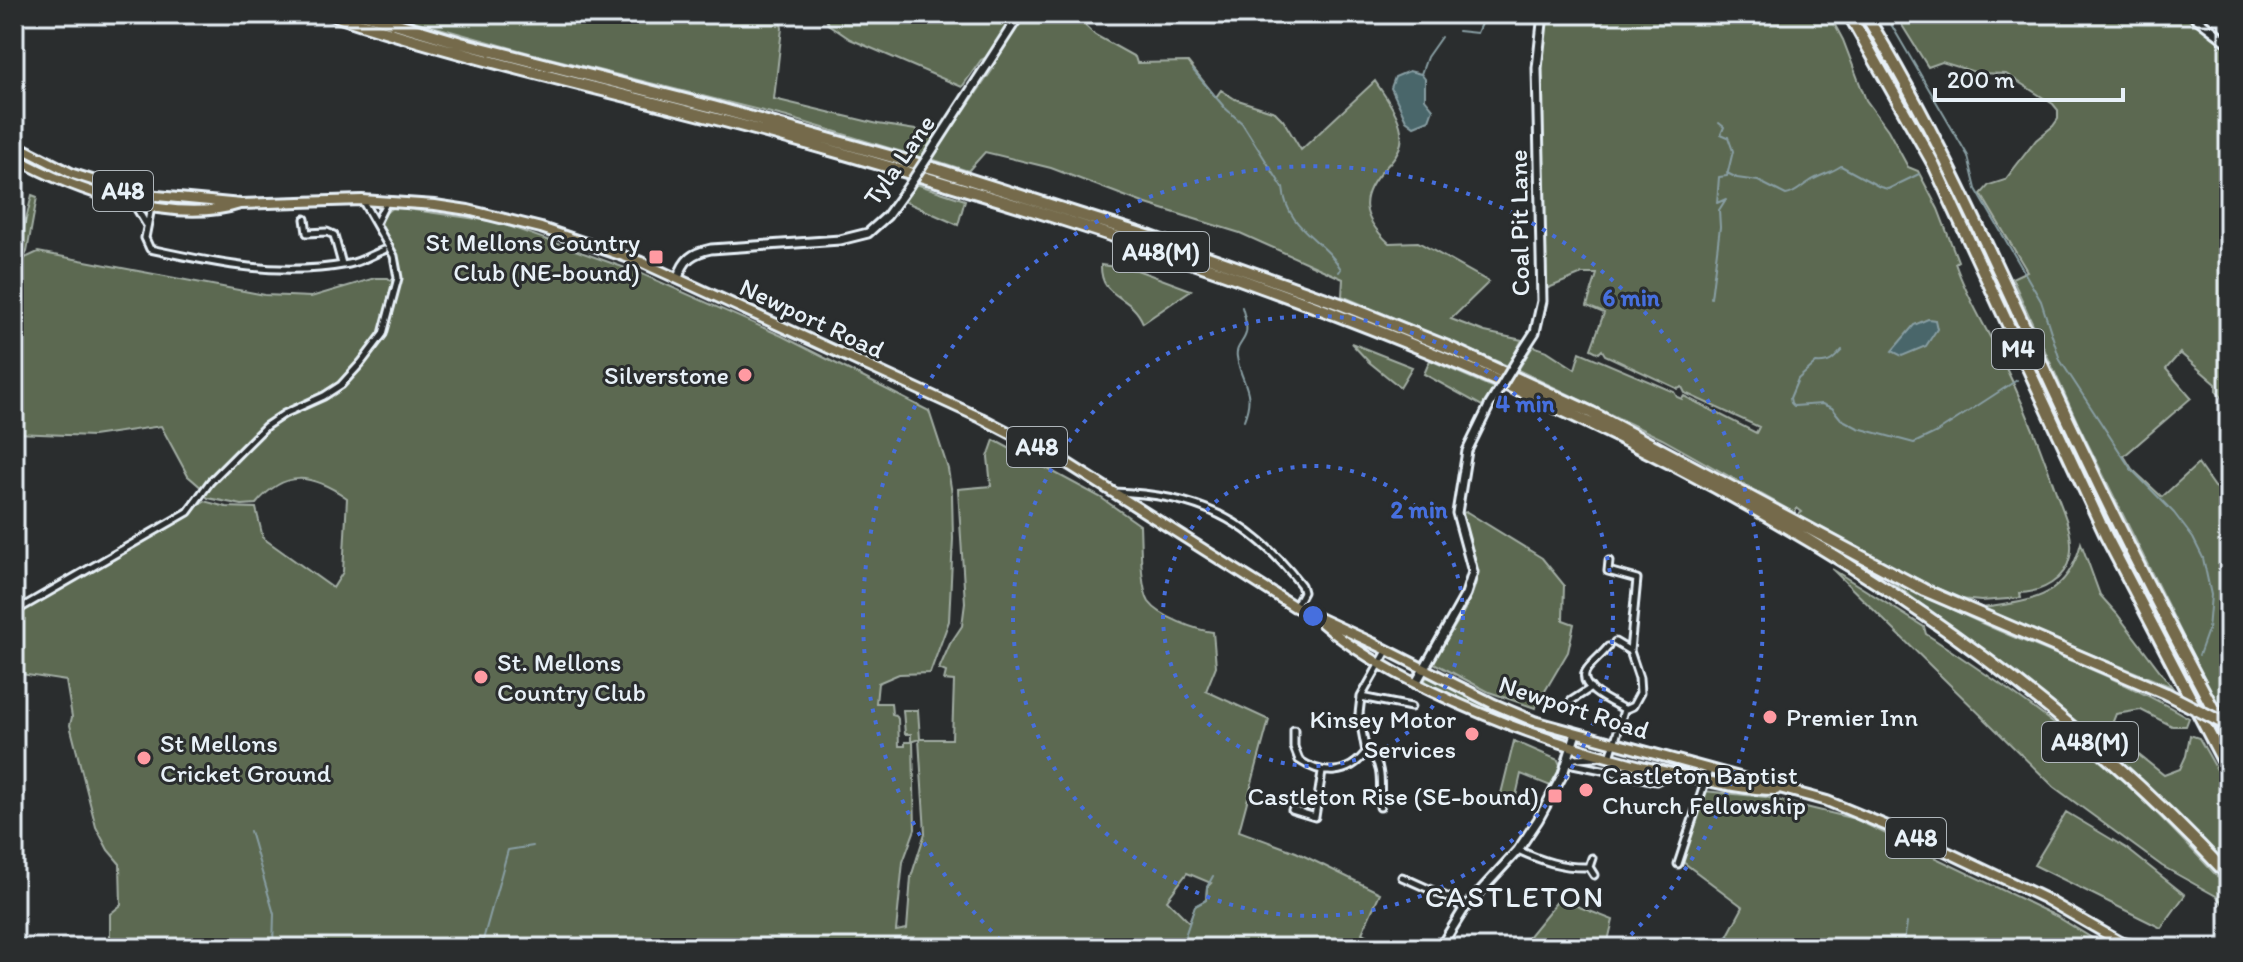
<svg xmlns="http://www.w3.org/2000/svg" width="2243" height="962" viewBox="0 0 2243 962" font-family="Itim,sans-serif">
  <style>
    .green { fill: #5c6951; stroke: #a2ada4; stroke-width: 2; fill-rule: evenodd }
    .water { fill: #48666b; stroke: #889ea3; stroke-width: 2 }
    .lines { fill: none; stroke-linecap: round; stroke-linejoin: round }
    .stream { stroke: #889ea3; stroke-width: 2 }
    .street-casing { stroke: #e8f1f8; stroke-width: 11 }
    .secondary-casing { stroke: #e8f1f8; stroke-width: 13 }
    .primary-casing { stroke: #e8f1f8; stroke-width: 14 }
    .highway-casing { stroke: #e8f1f8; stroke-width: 16 }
    .street { stroke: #2a2d2e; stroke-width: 5 }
    .secondary { stroke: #2a2d2e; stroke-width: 7 }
    .primary { stroke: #746b4b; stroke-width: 8 }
    .highway { stroke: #746b4b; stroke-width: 10 }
    .secondary-bridge-casing { stroke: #e8f1f8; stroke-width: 13; stroke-linecap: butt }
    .highway-bridge-casing { stroke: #e8f1f8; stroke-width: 16; stroke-linecap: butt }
    .secondary-bridge { stroke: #2a2d2e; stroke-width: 7 }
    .highway-bridge { stroke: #746b4b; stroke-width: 10 }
    .ring { fill: none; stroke: #466fde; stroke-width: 4; stroke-dasharray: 4 8 }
    .poi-dot { fill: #ff9aa2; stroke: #2a2d2e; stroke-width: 3 }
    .labels { text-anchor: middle; stroke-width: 6; stroke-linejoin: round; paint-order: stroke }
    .shield { fill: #2a2d2e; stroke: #afb6bb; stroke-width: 2 }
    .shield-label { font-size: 24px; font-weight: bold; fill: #e8f1f8 }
    .street-label { font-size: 26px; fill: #e8f1f8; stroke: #2a2d2e }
    .poi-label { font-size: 26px; fill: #e8f1f8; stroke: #2a2d2e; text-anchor: end }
    .quarter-label { font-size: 30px; letter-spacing: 2px; fill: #e8f1f8; stroke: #2a2d2e }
    .centre { fill: #466fde; stroke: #2a2d2e; stroke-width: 4 }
    .ring-label { font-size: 24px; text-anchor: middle; font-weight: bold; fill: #466fde; stroke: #2a2d2e; stroke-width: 6; stroke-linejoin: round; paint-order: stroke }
  </style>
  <rect width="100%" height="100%" fill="#2a2d2e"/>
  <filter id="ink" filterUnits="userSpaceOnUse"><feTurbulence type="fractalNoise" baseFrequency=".0125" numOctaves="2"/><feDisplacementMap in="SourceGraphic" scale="16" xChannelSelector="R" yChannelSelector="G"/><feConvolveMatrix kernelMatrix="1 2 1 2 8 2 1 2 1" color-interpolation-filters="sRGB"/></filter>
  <g filter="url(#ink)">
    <path class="green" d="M389,14h386l5,4 2,10 -8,71 104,25 44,7 13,6 -13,21 -135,-41 -257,-64z
      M829,14h187l-27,42 -8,4 -19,27 -112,-48 -22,-15 -2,-5z
      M1026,14h47l22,21 40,22 2,6 51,-1 28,35 5,-7 14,9 40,13 8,8 18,30 74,-69c11,17 30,40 26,62 -2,10 -10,19 -17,26 -26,28 -23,48 5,74l29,-1 71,40 -38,37 34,13 37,8 -14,26 -166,-70 1,-17 -103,-46 -97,-30 -92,-35 -66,-16 -17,19 -37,-12 62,-90 1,-7z
      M1548,14h281l14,26 23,60 22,30 20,37 10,4 20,38 20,52 -3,2c12,35 32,66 48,99 21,42 38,86 53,130 7,20 19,43 14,65 -5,23 -28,35 -50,36l1,5 -40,3 -21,-2 -63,-30 -99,-54 4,-3 -5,-4 -2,5 -133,-74 -144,-69 15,-24 14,5 28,18 5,-17 94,40 3,5 5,2 2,-3 72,37 3,-6 -74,-34 -3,-6 -4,2 -73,-34 -3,-5 -3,3 -8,-4 13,-36 -17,-7 10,-32h-15l-36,15 -6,-168 1,-57z
      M1895,14h291l43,35v356l-13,-14v-7l-36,-31 -14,16 25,29 -67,58 8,13 30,28 36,-33 16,23 15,8v223l-8,-5 -142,-287 -67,-148 15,-7 -46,-77 8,-9 16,-5 31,-40 17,-14 5,-7v-9l-5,-6 -47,-30 -28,-1 -36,-11 -14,5z
      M916,184l49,16 -7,25 -54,-24z
      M32,195l5,2 -10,55 -4,7 15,-7 227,43 46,2 64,-19h13l7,6 -13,49 -42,50 -16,11 -41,18 -18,12 -62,65 -15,-13 -27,-50 -68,10 -79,-3v-184l5,-2z
      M393,207l104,15 145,52 140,62 147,75 19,58 4,25 1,45 -4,82 -19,52 -31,1 -21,9 -2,20h15l1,11 4,1 2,4 1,27h6v-4h6v-8h-6l-2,-24h15l2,29h32l2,-58 -10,-1 2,-8 -7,-3 11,-25 12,-18 3,-23 -7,-114 33,-3 -3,-29 6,-17 106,57 40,28c1,18 0,63 9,77 11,15 47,28 64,30l3,34 -10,25 63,29 -30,111 57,21 84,41 -18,40 22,12 -1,3h-1281l8,-9v-25l11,-9 -1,-41 -12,-14 -12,-23 -26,-102 2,-8 -6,-36 -52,-8v-58l31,-21 134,-73 25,-20 22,6 30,1 7,30 70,50 10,-16 4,-74c-35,-24 -62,-29 -91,6l-14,1 -34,-7 -3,-3 7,-11c18,-19 36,-41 56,-57 15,-12 33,-16 50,-25 43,-23 73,-68 81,-116 5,-28 -22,-48 -17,-70zM919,739l6,94 -14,44 -4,52 -11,2 7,-69 12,-33 -2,-88zM1187,873l24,10 -4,4 -1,13 -11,6 -6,16 -22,-22z
      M1101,265l36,5 54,20 -48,33c-12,-30 -43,-23 -42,-58z
      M1351,343l61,24 -12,20 -31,-25z
      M1430,360l64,28 -12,18 -58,-32z
      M1467,512l75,46 22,27 -1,35 11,4 -6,28 -33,56 -46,-16 -57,-30c14,-24 49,-67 45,-95 -3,-19 -13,-35 -15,-54z
      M2081,543l19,52 17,19 55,73 -151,-61 -39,-18c49,-7 85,-9 99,-65z
      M1832,569l92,58 2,7c75,49 149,101 214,163 31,29 60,61 89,92v21l-13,-14 -54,-30 -108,-79z
      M1888,579c41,19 81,40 123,57 61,25 121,49 178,82l-3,8h-14l-31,-16 -25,4 -4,10 13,20 39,31 16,-6 6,-13 4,-21 9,3 30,53v75l-70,-69 -90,-80z
      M1428,677l73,35 64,23 2,4h-7c-45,-17 -90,-34 -134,-56l-1,-4z
      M1514,741l44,19 3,7 -8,20 -32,-13 -7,31 -15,-3z
      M1704,791l61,6 90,22 201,97 52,32h-387l22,-41 -60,-45z
      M2066,812l60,36 59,47 -24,33 -127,-63z
      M1559,899l54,21 -5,21 22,7h-111z"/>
    <path class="water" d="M1409,71l12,3 4,5v20l8,10 -4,11 -15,6 -8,-6 -15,-32 4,-11z
      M1928,319l7,1 2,9 -11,17 -24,10 -10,-5 22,-26z"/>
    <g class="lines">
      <path class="stream" d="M1488,14l5,3 5,-3
        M1885,14l83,142 8,33 65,112 19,59 71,109 43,44 19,25 10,20 8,37 -3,35 -9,25
        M1458,31l19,2 8,-19
        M1193,70l32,38 17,15 41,65c4,42 40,50 58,81l-2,3
        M1421,74l6,-17 14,-20
        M1727,173l10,5 21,3 28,14c11,-2 14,-8 23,-13 10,-7 22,-9 32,-16l39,21 8,2 31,-15
        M1711,298l9,-71 -1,-17 7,-11 -9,4 2,-26 8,-1 6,-25 -5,-14 -7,-3 3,-7 -5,-4
        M1242,307c2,8 6,18 4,26 -2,9 -11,14 -9,24 4,28 19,32 7,63
        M1842,350c-9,10 -12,14 -26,13l-18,16 -8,19 1,5 3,3 28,-2 10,4 9,11 17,9 56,15 23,-11 80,-52
        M250,831l24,83 -1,34
        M14,933l9,6
        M1728,936l11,12
        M483,940l25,-90 25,-4
        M441,948l38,-10 17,10
        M1175,948l2,-6 8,-6 10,-30 11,-6 1,-13 6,-11
        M1903,948l4,-25"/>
      <defs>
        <path id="street" d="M153,197l-8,41 5,11c69,15 128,28 199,15 12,-2 24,-10 35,-14
          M134,204l12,20
          M305,219l2,14 20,-1 7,3 8,29
          M376,223l11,-22
          M1113,492c83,2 137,27 188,93l2,7 -8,15
          M1609,561l-1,10 29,8 -7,72 9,27 1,15 -7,13 -9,4 -14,48
          M14,612l174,-100 22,-30 56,-56 18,-12 40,-18 17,-11 20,-22 22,-29 15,-56 -4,-22 -32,-56
          M1615,642l15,9
          M1608,647c-6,8 -17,16 -22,24 -9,17 27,32 38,38
          M1361,697l50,10
          M1571,701l20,-13
          M1294,730v17l5,13c24,16 49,16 67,-8
          M1568,763l88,18 15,-7
          M1568,763l7,-5 22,-1
          M1380,807c0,-17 5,-48 -14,-55l-7,-38 2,-17 26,-46
          M1292,810l23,7 7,-45
          M1518,850c24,11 44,18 71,17l5,8
          M1678,864l31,-94
          M1589,867l3,-9
          M1402,877l47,21 15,11
          M2122,941l29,7"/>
        <path id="secondary" d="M2191,14l38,29
          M927,158l93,-144
          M678,278c6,-19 14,-25 33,-29l129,-9 28,-7 19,-17 21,-29
          M1522,352l13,-20 7,-31 -5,-233 6,-54
          M1416,683l50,-89 7,-22 -16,-59 10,-62 22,-45
          M1440,948l24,-39 54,-59 20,-30 25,-46 13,-41"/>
        <path id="primary" d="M14,144l59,30 63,20 105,10 121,-4 73,5 33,5 73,18 100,34 340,156 81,42 233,147 78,36 121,61 40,17 293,80 99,41 118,56 87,50
          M14,157c59,33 159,69 226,47
          M1322,623c32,28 70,49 109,68 81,39 161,65 249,84 32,7 63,15 96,15"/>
        <path id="highway" d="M331,14c158,53 322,85 482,131 508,144 1047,333 1416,731
          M364,14l97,29 252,64 223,62 215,68 192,68 107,43 142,65 332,177 243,104
          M1849,14l84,149 173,373 123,236
          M1865,14c87,142 149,295 221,444 45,95 93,188 143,280"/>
      </defs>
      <use href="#street" class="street-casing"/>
      <use href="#secondary" class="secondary-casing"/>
      <use href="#primary" class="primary-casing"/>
      <use href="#highway" class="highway-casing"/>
      <use href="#street" class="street"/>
      <use href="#secondary" class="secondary"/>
      <use href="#primary" class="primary"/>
      <use href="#highway" class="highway"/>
      <defs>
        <path id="secondary-bridge" d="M908,187l19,-29
          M1489,406l33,-54"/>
        <path id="highway-bridge" d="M2167,694l62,32"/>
      </defs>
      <use href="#secondary-bridge" class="secondary-bridge-casing"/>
      <use href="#highway-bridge" class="highway-bridge-casing"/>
      <use href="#secondary-bridge" class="secondary-bridge"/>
      <use href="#highway-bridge" class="highway-bridge"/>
    </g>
  </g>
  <g class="ring">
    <circle cx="1313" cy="616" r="150"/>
    <circle cx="1313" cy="616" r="300"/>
    <path d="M1009 948A450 450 0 1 1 1617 948"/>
  </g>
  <g class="poi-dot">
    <rect x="648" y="249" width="16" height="16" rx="4"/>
    <circle cx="745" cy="375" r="8"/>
    <circle cx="481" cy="677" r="8"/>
    <circle cx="1770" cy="717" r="8"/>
    <circle cx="1472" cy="734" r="8"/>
    <circle cx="144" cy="758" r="8"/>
    <circle cx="1586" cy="790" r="8"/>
    <rect x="1547" y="788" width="16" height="16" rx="4"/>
  </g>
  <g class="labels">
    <g class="shield">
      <rect x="93" y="171" width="60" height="40" rx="6"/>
      <rect x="1113" y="232" width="96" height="40" rx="6"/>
      <rect x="1992" y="329" width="52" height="40" rx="6"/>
      <rect x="1007" y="427" width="60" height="40" rx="6"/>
      <rect x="2042" y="722" width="96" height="40" rx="6"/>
      <rect x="1886" y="818" width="60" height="40" rx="6"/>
    </g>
    <g class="shield-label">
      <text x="123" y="199">A48</text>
      <text x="1161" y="260">A48(M)</text>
      <text x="2018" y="357">M4</text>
      <text x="1037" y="455">A48</text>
      <text x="2090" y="750">A48(M)</text>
      <text x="1916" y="846">A48</text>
    </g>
    <g class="street-label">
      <text transform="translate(899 160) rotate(-55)" y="9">Tyla Lane</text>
      <text transform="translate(1519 223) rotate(-91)" y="9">Coal Pit Lane</text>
      <text transform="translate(812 318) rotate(25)" y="9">Newport Road</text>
      <text transform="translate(1574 707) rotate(18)" y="9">Newport Road</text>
    </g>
    <g class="poi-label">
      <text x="640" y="251">St Mellons Country<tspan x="640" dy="30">Club (NE-bound)</tspan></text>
      <text x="729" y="384">Silverstone</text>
      <text x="497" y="671" text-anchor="start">St. Mellons<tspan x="497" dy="30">Country Club</tspan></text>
      <text x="1786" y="726" text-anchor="start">Premier Inn</text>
      <text x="1456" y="728">Kinsey Motor<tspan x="1456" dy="30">Services</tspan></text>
      <text x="160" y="752" text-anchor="start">St Mellons<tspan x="160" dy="30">Cricket Ground</tspan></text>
      <text x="1602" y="784" text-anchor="start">Castleton Baptist<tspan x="1602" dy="30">Church Fellowship</tspan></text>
      <text x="1539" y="805">Castleton Rise (SE-bound)</text>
    </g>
    <g class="quarter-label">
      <text x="1515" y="907">CASTLETON</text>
    </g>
  </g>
  <circle cx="1313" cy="616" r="12" class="centre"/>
  <g class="ring-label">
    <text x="1631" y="306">6 min</text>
    <text x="1525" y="412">4 min</text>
    <text x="1419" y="518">2 min</text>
  </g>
  <rect width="2243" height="962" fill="none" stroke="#2a2d2e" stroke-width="48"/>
  <rect x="24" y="24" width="2195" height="914" fill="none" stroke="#e8f1f8" stroke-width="3" filter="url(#ink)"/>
  <path d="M1935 88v12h188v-12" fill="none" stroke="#e8f1f8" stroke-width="4"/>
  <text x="1947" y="88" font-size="24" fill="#e8f1f8" stroke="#2a2d2e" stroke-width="6" paint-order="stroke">200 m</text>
</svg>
